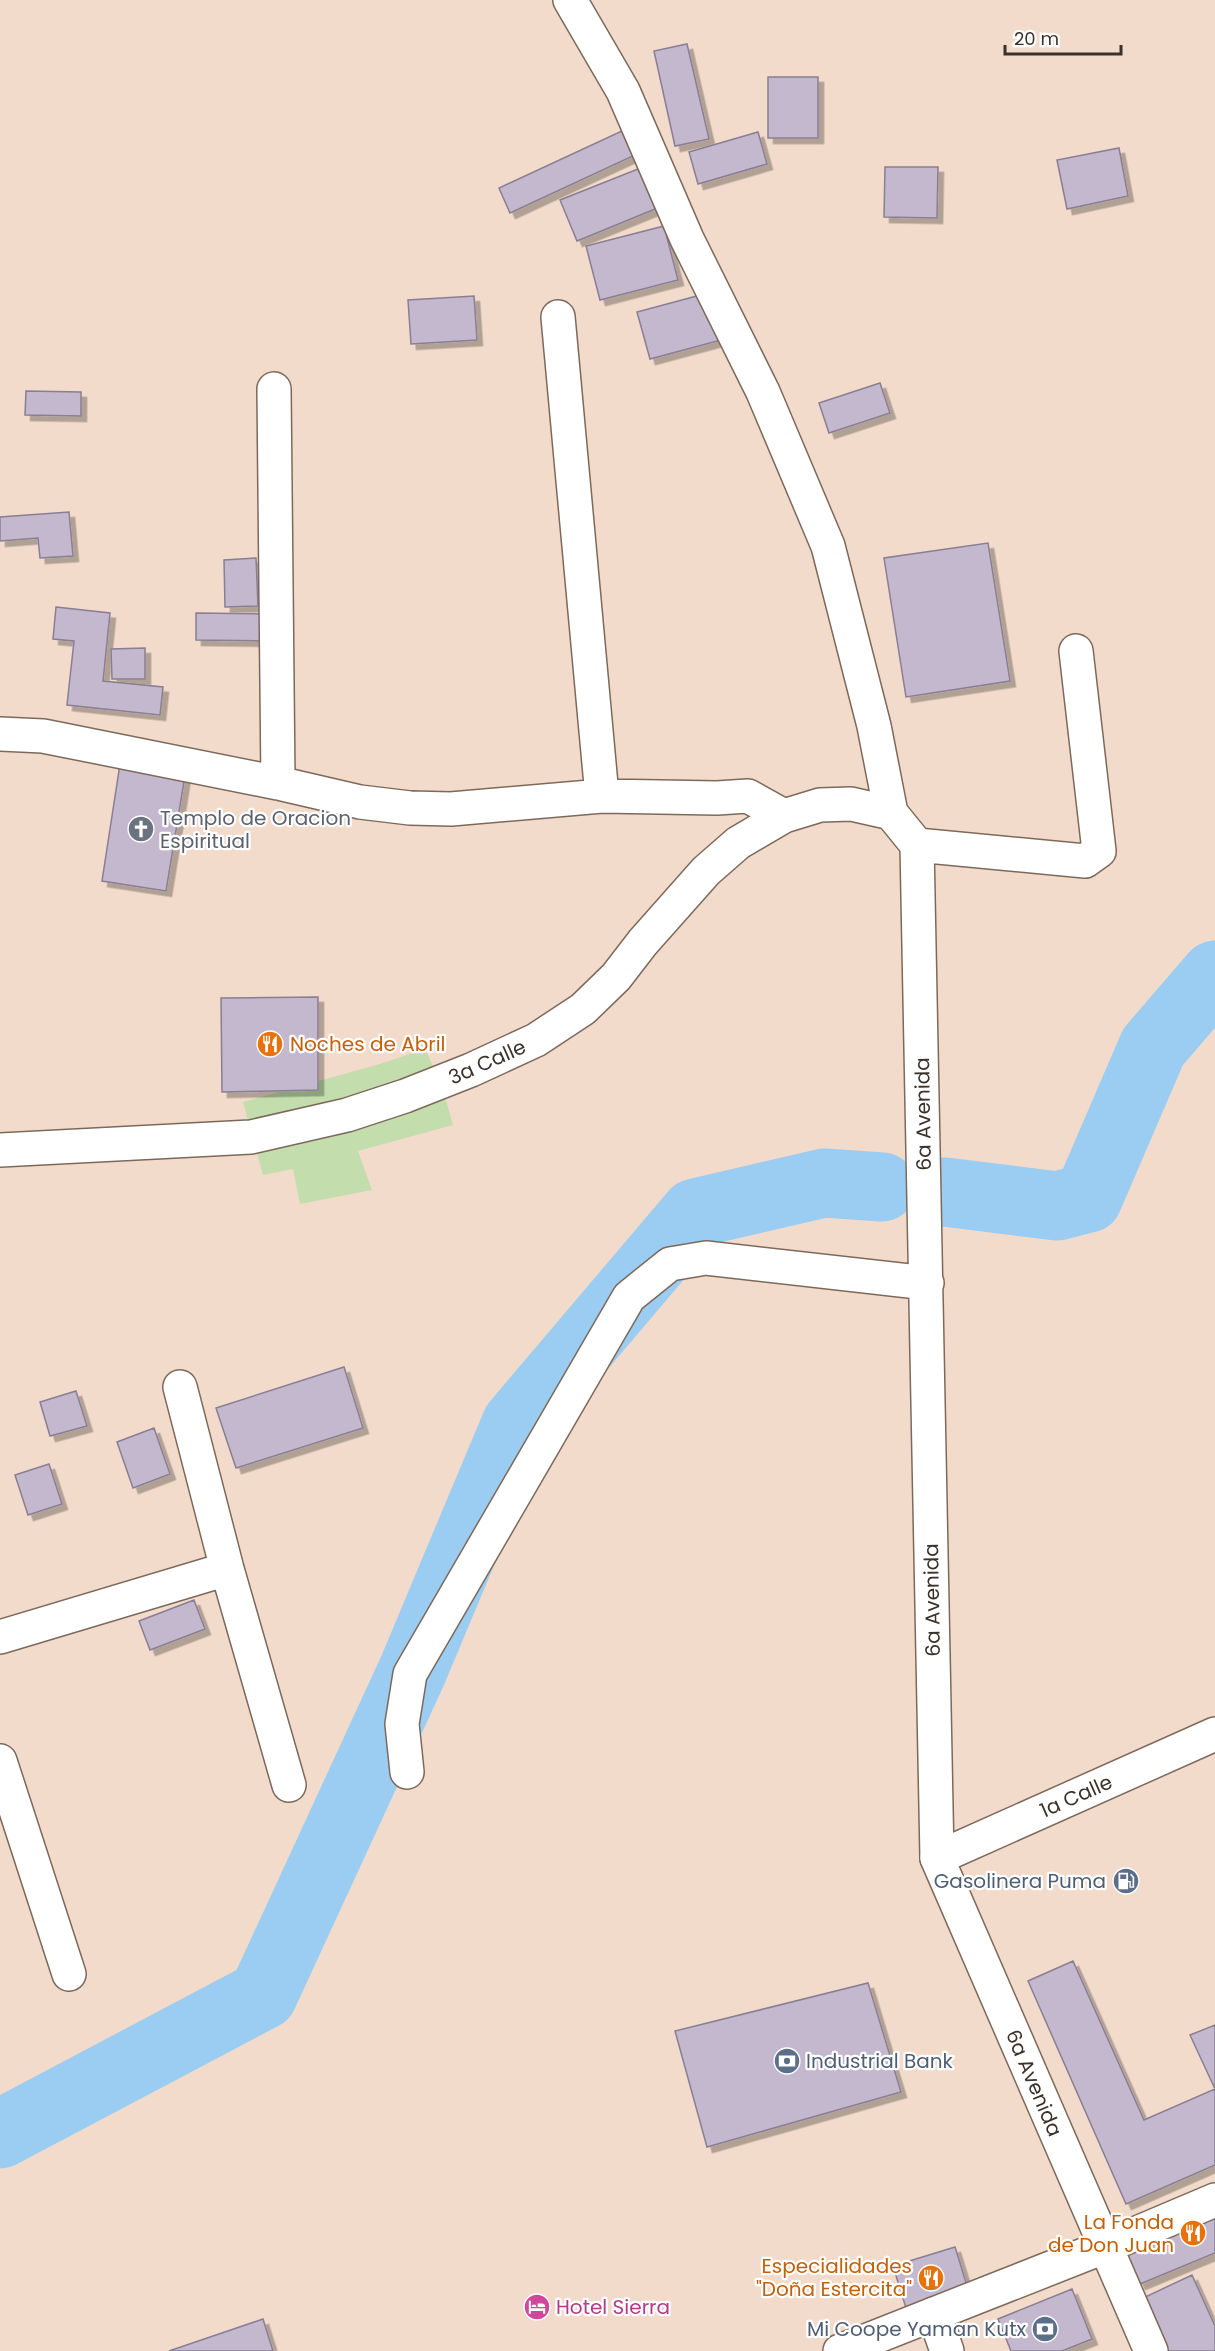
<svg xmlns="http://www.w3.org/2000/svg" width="1215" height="2351" viewBox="0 0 1215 2351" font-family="Poppins,sans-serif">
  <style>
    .green { fill: #c3ddac }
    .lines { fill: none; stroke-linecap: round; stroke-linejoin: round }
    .river { stroke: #9acdf1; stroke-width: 69 }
    .building { fill: #c4b8cf; stroke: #897e93; stroke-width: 1.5; filter: url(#shadow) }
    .minor-casing { stroke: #7d695b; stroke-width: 36 }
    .major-casing { stroke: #7d695b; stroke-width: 36 }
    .minor { stroke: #fff; stroke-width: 33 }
    .major { stroke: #fff; stroke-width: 33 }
    .labels { text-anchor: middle; stroke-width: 4.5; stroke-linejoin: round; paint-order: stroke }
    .worship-label { font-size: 20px; fill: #5b616d; stroke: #fff; text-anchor: start }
    .food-label { font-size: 20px; fill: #c56008; stroke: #fff; text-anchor: end }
    .street-label { font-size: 20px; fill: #3a312b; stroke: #fff }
    .service-label { font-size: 20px; fill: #4e5e75; stroke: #fff; text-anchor: end }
    .hotel-label { font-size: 20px; fill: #b23c85; stroke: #fff; text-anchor: start }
  </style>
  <defs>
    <filter id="shadow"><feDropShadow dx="5.5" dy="5.5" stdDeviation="0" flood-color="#0004"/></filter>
  </defs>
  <rect width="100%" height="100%" fill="#f2dbcb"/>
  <path class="green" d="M425,1049l16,34 12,42 -95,26 14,39 -72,14 -7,-35 -30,6 -20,-73 137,-38z"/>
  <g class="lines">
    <path class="river" d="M945,1192l112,14 31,-8 65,-151 62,-72
      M0,2134l263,-139 149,-323 104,-248 179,-211 129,-30 58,4"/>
  </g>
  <path class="building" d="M687,44l22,95 -34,7 -21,-95z
    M768,77h50v61h-50z
    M624,130l11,25 -125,58 -11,-25z
    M758,132l9,32 -69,20 -9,-32z
    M1119,148l9,48 -61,13 -10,-49z
    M643,167l17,40 -83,34 -17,-41z
    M885,167h53l-1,51 -53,-1z
    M664,226l14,54 -78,20 -14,-54z
    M708,293l13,47 -71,19 -13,-47z
    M474,296l3,44 -66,4 -3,-44z
    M880,383l10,30 -61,20 -10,-30z
    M26,391l55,1v24l-56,-1z
    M69,512l4,44 -33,2 -2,-20 -38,3v-24z
    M988,543l22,138 -104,16 -22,-139z
    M256,558l2,48 -33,1 -1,-47z
    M56,607l54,6 -7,68 60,6 -3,28 -93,-10 7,-64 -21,-2z
    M196,613l70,1 -1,27 -69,-1z
    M145,648v31h-33l-1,-30z
    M120,764l65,11 -19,116 -64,-10z
    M318,997v93l-96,2 -1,-94z
    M344,1367l19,61 -127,40 -20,-60z
    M76,1391l11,35 -37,10 -10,-34z
    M154,1428l16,46 -37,14 -16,-46z
    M49,1464l13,40 -34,11 -13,-40z
    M194,1600l11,29 -55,21 -11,-29z
    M1073,1961l71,159 71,-31 -25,-54 25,-10v140l-89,39 -98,-223z
    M868,1983l33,109 -194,55 -32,-116z
    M1215,2214v39l-75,31 -15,-33z
    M955,2247l13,42 -62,19 -13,-42z
    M1192,2275l23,51v25h-47l-25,-53z
    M1072,2289l20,50 -30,12h-51l-13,-32z
    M263,2319l10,32h-104z"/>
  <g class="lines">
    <defs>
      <path id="minor" d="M570,0l53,91 64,148 76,153 65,154 46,180 17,87 26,32 20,1013
        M558,317l44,479
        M274,389l4,394
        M0,734l43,2 235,47 82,19 50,6 41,1 151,-13 115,2 31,-2 36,20
        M917,845l168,16 14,-10 -23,-200
        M0,1150l251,-13 96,-22 58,-19 66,-26 65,-30 47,-31 33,-32 27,-35 63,-71 32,-28 46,-27 36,-11 31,-1 40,9
        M180,1387l47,182 62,216
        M0,1637l227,-68
        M0,1761l69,213
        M407,1772l-5,-48 8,-50 219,-377 41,-33 36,-6 221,25
        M934,2314l13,37"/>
      <path id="major" d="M840,2351l264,-104 111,-47
        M1151,2351l-214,-493 278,-124"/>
    </defs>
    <use href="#minor" class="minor-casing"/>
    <use href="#major" class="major-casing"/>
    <use href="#minor" class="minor"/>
    <use href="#major" class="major"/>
  </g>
  <defs>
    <symbol id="church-disc" viewBox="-11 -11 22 22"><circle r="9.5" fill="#6b7280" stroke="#fff"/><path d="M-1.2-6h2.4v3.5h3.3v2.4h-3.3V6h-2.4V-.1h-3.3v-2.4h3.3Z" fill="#fff"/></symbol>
    <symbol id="restaurant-disc" viewBox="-11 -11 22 22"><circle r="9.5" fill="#e8710a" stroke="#fff"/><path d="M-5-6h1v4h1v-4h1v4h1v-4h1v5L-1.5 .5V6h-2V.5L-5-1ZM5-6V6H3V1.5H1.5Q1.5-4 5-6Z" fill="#fff"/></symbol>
    <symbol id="fuel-disc" viewBox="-11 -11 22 22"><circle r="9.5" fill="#5c6f8a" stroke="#fff"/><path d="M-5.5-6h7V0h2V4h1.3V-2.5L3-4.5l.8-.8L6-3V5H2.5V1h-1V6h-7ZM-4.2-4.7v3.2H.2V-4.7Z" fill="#fff"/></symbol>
    <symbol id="bank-disc" viewBox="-11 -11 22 22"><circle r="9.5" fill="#5c6f8a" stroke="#fff"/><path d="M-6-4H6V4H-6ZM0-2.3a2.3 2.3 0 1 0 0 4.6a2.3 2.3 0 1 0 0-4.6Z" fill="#fff"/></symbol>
    <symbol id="hotel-disc" viewBox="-11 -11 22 22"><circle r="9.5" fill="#d1479c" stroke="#fff"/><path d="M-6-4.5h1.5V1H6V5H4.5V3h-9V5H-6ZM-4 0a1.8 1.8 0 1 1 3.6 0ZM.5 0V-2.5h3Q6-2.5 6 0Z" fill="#fff"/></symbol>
  </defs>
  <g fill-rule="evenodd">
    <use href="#church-disc" x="126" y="814" width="30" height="30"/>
    <use href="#restaurant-disc" x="255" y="1029" width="30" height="30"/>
    <use href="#fuel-disc" x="1111" y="1866" width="30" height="30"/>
    <use href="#bank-disc" x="772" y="2046" width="30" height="30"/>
    <use href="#restaurant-disc" x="1178" y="2218" width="30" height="30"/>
    <use href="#restaurant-disc" x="916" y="2263" width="30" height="30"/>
    <use href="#hotel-disc" x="522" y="2292" width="30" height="30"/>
    <use href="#bank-disc" x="1030" y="2314" width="30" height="30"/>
  </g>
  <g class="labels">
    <g class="worship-label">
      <text x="160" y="825">Templo de Oracion<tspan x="160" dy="23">Espiritual</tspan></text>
    </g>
    <g class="food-label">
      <text x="290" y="1051" text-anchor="start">Noches de Abril</text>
      <text x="1174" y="2229">La Fonda<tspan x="1174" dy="23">de Don Juan</tspan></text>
      <text x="912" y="2273">Especialidades<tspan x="912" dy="23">"Doña Estercita"</tspan></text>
    </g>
    <g class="street-label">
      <text transform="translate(487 1062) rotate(-24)" y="7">3a Calle</text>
      <text transform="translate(923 1114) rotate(-91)" y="7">6a Avenida</text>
      <text transform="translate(932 1600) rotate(-91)" y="7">6a Avenida</text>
      <text transform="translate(1076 1796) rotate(-24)" y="7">1a Calle</text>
      <text transform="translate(1034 2083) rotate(67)" y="7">6a Avenida</text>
    </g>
    <g class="service-label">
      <text x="1106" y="1888">Gasolinera Puma</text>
      <text x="806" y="2068" text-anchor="start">Industrial Bank</text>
      <text x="1026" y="2336">Mi Coope Yaman Kutx</text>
    </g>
    <g class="hotel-label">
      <text x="556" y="2314">Hotel Sierra</text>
    </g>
  </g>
  <path d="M1005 45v9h116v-9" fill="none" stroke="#3a312b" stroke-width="3"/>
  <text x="1014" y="45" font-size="18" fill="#3a312b" stroke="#ffffff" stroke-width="4.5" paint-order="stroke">20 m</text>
</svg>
